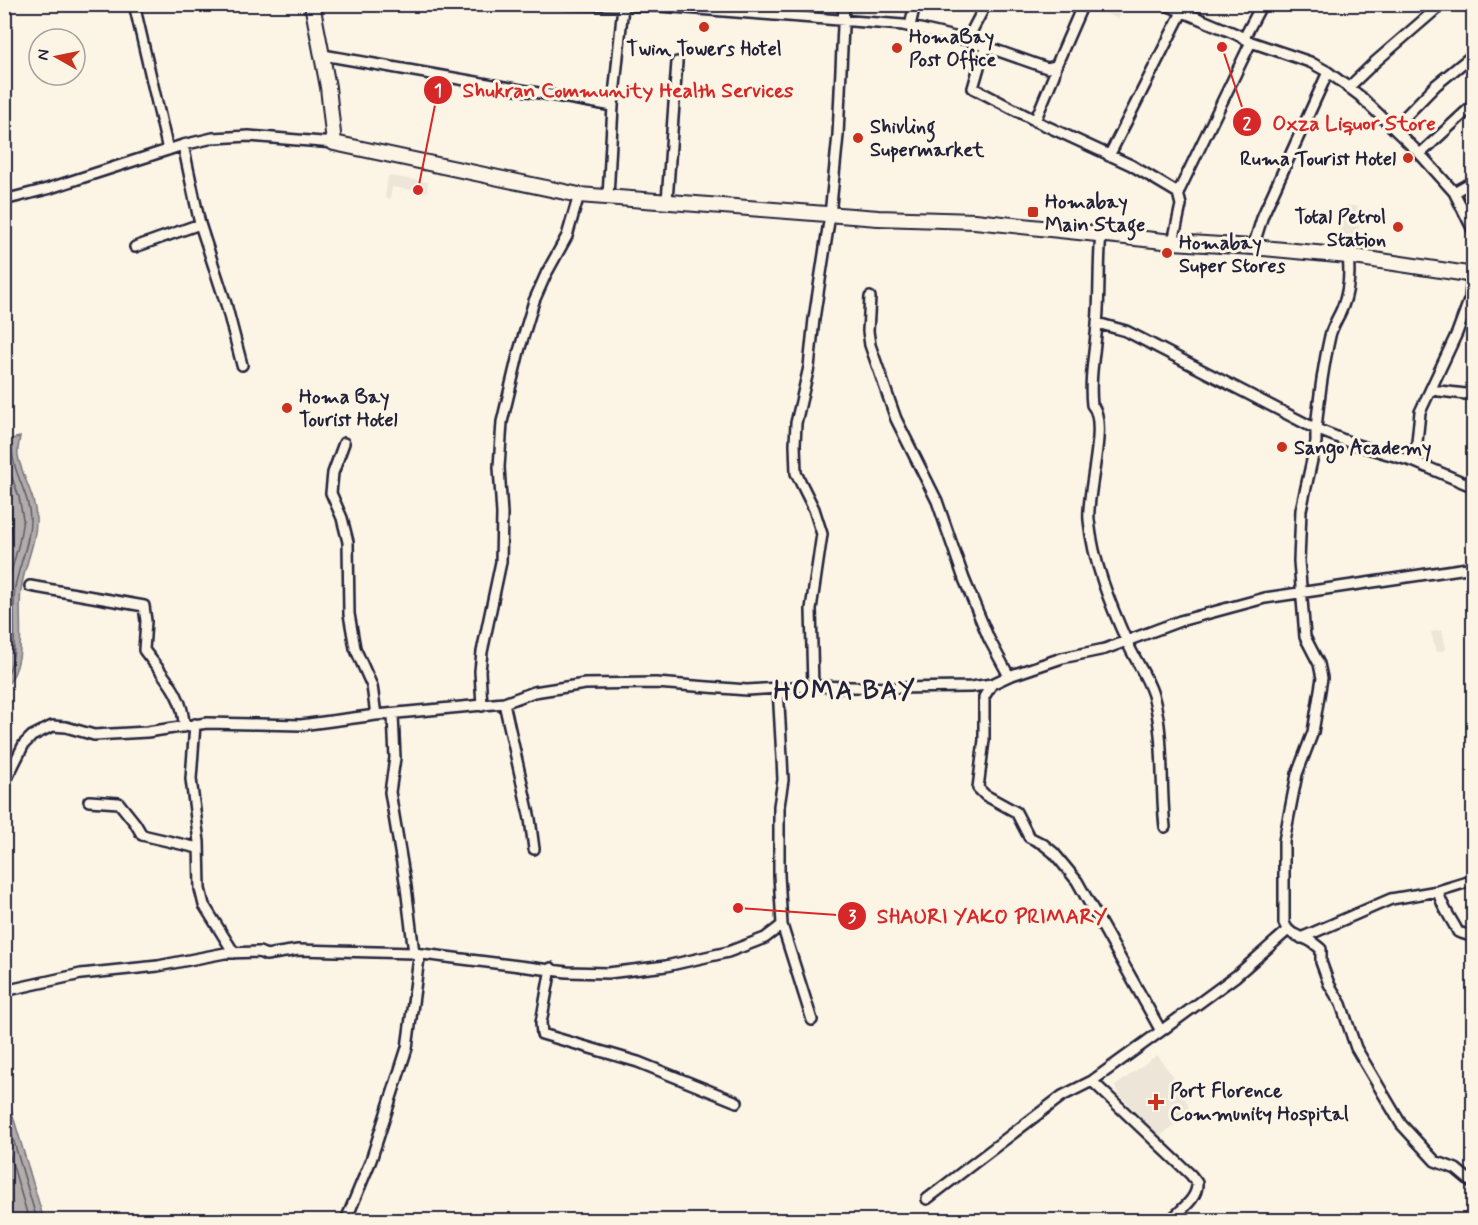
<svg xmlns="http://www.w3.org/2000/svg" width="1478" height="1225" viewBox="0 0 1478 1225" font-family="Mynerve,sans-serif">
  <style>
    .built { fill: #ece5d8 }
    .water { fill: #b2adab; stroke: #78757e; stroke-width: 1.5 }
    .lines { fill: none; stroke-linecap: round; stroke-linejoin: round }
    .shore { stroke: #5c5a68; stroke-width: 1.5 }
    .minor-casing { stroke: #22223b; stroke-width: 14 }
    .highway-casing { stroke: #22223b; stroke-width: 18 }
    .minor { stroke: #fcf5e5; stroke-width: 9 }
    .highway { stroke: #fcf5e5; stroke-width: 14 }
    .poi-dot { fill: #c8321e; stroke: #fcf5e5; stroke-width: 2 }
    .labels { text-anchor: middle; stroke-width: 6; stroke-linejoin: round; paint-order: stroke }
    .poi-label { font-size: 20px; font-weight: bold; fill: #22223b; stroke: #fcf5e5; text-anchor: start }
    .district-label { font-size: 26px; font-weight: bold; letter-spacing: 1.5px; fill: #22223b; stroke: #fcf5e5 }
    .leader { fill: none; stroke: #d62828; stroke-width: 2 }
    .callout-dot { fill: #d62828; stroke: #fcf5e5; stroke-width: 2 }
    .mark-label { font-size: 18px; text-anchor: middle; font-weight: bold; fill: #fff }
    .callout-label { font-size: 21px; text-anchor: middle; font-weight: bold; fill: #d62828; stroke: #fcf5e5; stroke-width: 6; stroke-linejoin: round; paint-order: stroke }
  </style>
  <rect width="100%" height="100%" fill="#fcf5e5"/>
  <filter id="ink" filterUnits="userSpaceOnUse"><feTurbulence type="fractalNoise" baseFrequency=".0167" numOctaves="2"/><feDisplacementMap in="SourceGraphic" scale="12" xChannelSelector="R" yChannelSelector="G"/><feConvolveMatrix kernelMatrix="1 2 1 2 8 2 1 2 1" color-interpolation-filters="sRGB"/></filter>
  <g filter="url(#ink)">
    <path class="built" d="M1085,5h40l-7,14 -16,-7 -2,2 -16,-7z
      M388,176l40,6 -1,10 -35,-5 -2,12 -5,-1z
      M1346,205l16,2 -5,33 -16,-2z
      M1442,630l4,20 -10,2 -5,-20z
      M1157,1055l22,30 12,27 -32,25 -42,-45 -2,-6z"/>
    <path class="water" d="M4,53l4,23v40l-3,2z
      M4,437l3,3 13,-3c-1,6 -3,13 -2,19 4,21 17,38 18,62 1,24 -12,47 -15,72 -4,31 8,73 -16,97z
      M4,1086l40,134h-39z"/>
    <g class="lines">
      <path class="shore" d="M4,445l8,3c0,24 18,46 18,72 0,23 -11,45 -15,67 -4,25 6,73 -11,92
        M4,455l15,42 4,22 -4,24 -12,44 -3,71
        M4,483c12,31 9,46 0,77
        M4,1108l33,112
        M4,1136l25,84"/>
      <defs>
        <path id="minor" d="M134,4l34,146
          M566,4l93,2 244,19 64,15 80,28 9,-2 27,-62
          M1164,4l72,30 15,8 59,20 18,10 32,24 60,58 34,38 20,40
          M910,26l5,-22
          M1244,38l18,-34
          M967,40l19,-36
          M985,46l-12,42 69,36 89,41 47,28 3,12 -8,37
          M323,55l290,51
          M1348,88l27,-26 67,-58
          M1035,121l19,-46 2,-9
          M1395,127l41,-42 38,-31
          M183,145l17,79 26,80 16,61
          M1420,154l54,-50
          M1109,156l73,-144
          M1454,192l20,-11
          M1178,193l73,-151
          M608,197l5,-91 10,-100
          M4,200l43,-11 136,-44 30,-7 36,-2 85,7
          M667,201l10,-139
          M1101,234c-3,30 -1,60 -4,90 -2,27 -8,54 -5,81 17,17 -6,88 -3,115 4,42 21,84 38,122 8,18 20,34 26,53 12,42 7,89 12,132
          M135,247l65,-23
          M1253,247l10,-32 65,-143
          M1348,256c2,17 1,34 -5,50 -4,11 -11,20 -13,30 -7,31 -11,62 -14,93v13l-15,68 -2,51 6,76 14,27 3,14 -9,54 -16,42 -13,67v82c5,12 13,12 24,17 5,2 9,6 13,9v13l8,22 12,20 15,44 45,76 34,37 21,8 18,15
          M870,297l-2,34 2,14 26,74 41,82 27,78 25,60 20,37
          M1097,323l29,8 190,98 41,16 58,17 59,25
          M1431,390l43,5
          M344,443l-11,30 -2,20 11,25 6,24 1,72 6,34 17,38 4,29
          M1415,462l5,-50 37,-79 13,-35 2,-23
          M30,586l114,20 2,15 -2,29c19,26 40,44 40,77
          M992,684l-8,13v43l-6,48 7,7 31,17 13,25 14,7 11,9 23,28 84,150
          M810,686h3l-2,-77 11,-75 -8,-25 -18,-36 -1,-29 1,-21 13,-56 5,-48 16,-104 8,-80 6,-131
          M778,688l4,70 1,22 -4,26v69l3,50 30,95
          M504,703l26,116 4,30
          M482,706l-2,-35 2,-19 19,-90 1,-48 -3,-47 3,-45 17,-71 15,-50 12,-27 21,-38 12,-41
          M195,724l-4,55 8,63 1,47 4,16 30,48
          M4,784l20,-40 8,-8 20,-10 14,1 28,8 53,-3 60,-9 94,2 75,-10 128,-12 30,-11 51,-8 71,-1 91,7 63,-4 83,2 78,-1 21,-3 17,-8 53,-18 43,-9 75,-28 85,-23 209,-31
          M89,801l30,2 16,20 7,12 56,13
          M1438,891c4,17 12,25 20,41l16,5
          M1301,938l90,-39 47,-8 36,-11
          M551,968l-10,55 1,11 96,28 99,40
          M4,991l77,-17 77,-8 67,-13 34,-1 7,3 32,-5 116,3 153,19 41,1 58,-7 62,-14 37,-14 17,-13
          M1092,1081l99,94 6,8c1,16 -16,26 -26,37
          M927,1199l135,-103 30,-15 69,-50 75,-55 51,-45
          M346,1220l25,-60 36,-112 12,-90 -5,-5 -8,-66 -16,-95 5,-34 -2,-43"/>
        <path id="highway" d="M312,4l16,83 6,56 245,52 299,23 97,3 198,21 80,5 95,9 126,19"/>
      </defs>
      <use href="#minor" class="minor-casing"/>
      <use href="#highway" class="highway-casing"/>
      <use href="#minor" class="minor"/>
      <use href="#highway" class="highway"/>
    </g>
  </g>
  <g class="poi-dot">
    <circle cx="704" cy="27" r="6"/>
    <circle cx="897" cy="48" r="6"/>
    <circle cx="858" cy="138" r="6"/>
    <circle cx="1408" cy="158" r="6"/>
    <rect x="1027" y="206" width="12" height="12" rx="3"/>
    <circle cx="1398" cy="227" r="6"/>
    <circle cx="1167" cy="253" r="6"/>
    <circle cx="287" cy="408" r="6"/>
    <circle cx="1282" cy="447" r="6"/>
    <path d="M1153 1093h6v6h6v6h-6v6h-6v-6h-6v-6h6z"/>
  </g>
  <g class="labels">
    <g class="poi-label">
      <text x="909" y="43">HomaBay<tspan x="909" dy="23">Post Office</tspan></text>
      <text x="704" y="55" text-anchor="middle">Twin Towers Hotel</text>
      <text x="870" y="133">Shivling<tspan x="870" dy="23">Supermarket</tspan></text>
      <text x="1396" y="165" text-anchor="end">Ruma Tourist Hotel</text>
      <text x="1045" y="208">Homabay<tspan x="1045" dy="23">Main Stage</tspan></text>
      <text x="1386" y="223" text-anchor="end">Total Petrol<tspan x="1386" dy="23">Station</tspan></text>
      <text x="1179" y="249">Homabay<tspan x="1179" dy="23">Super Stores</tspan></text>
      <text x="299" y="403">Homa Bay<tspan x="299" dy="23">Tourist Hotel</tspan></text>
      <text x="1294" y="454">Sango Academy</text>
      <text x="1170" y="1097">Port Florence<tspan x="1170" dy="23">Community Hospital</tspan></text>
    </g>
    <g class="district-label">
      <text x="845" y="699">HOMA BAY</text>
    </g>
  </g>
  <path class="leader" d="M418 190L438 90M1222 47L1247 122M738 908L852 916"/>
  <g class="callout-dot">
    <circle cx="418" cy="190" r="6"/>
    <circle cx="1222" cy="47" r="6"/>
    <circle cx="738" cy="908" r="6"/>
    <circle cx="438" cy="90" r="15"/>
    <circle cx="1247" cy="122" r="15"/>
    <circle cx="852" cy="916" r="15"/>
  </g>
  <g class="mark-label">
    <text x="438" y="96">1</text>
    <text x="1247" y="129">2</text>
    <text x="852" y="922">3</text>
  </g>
  <g class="callout-label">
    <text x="628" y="97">Shukran Community Health Services</text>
    <text x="1354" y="130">Oxza Liquor Store</text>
    <text x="992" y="923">SHAURI YAKO PRIMARY</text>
  </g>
  <rect width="1478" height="1225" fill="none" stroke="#fcf5e5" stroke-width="24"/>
  <rect x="12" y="12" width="1454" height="1201" fill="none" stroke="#22223b" stroke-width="2" filter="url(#ink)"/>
  <g transform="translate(57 57) rotate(279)"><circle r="28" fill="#fcf5e5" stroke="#a5a1a1" stroke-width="1.5"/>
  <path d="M0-4.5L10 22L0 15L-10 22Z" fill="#c8321e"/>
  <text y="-9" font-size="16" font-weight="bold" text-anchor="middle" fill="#22223b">N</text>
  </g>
</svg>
